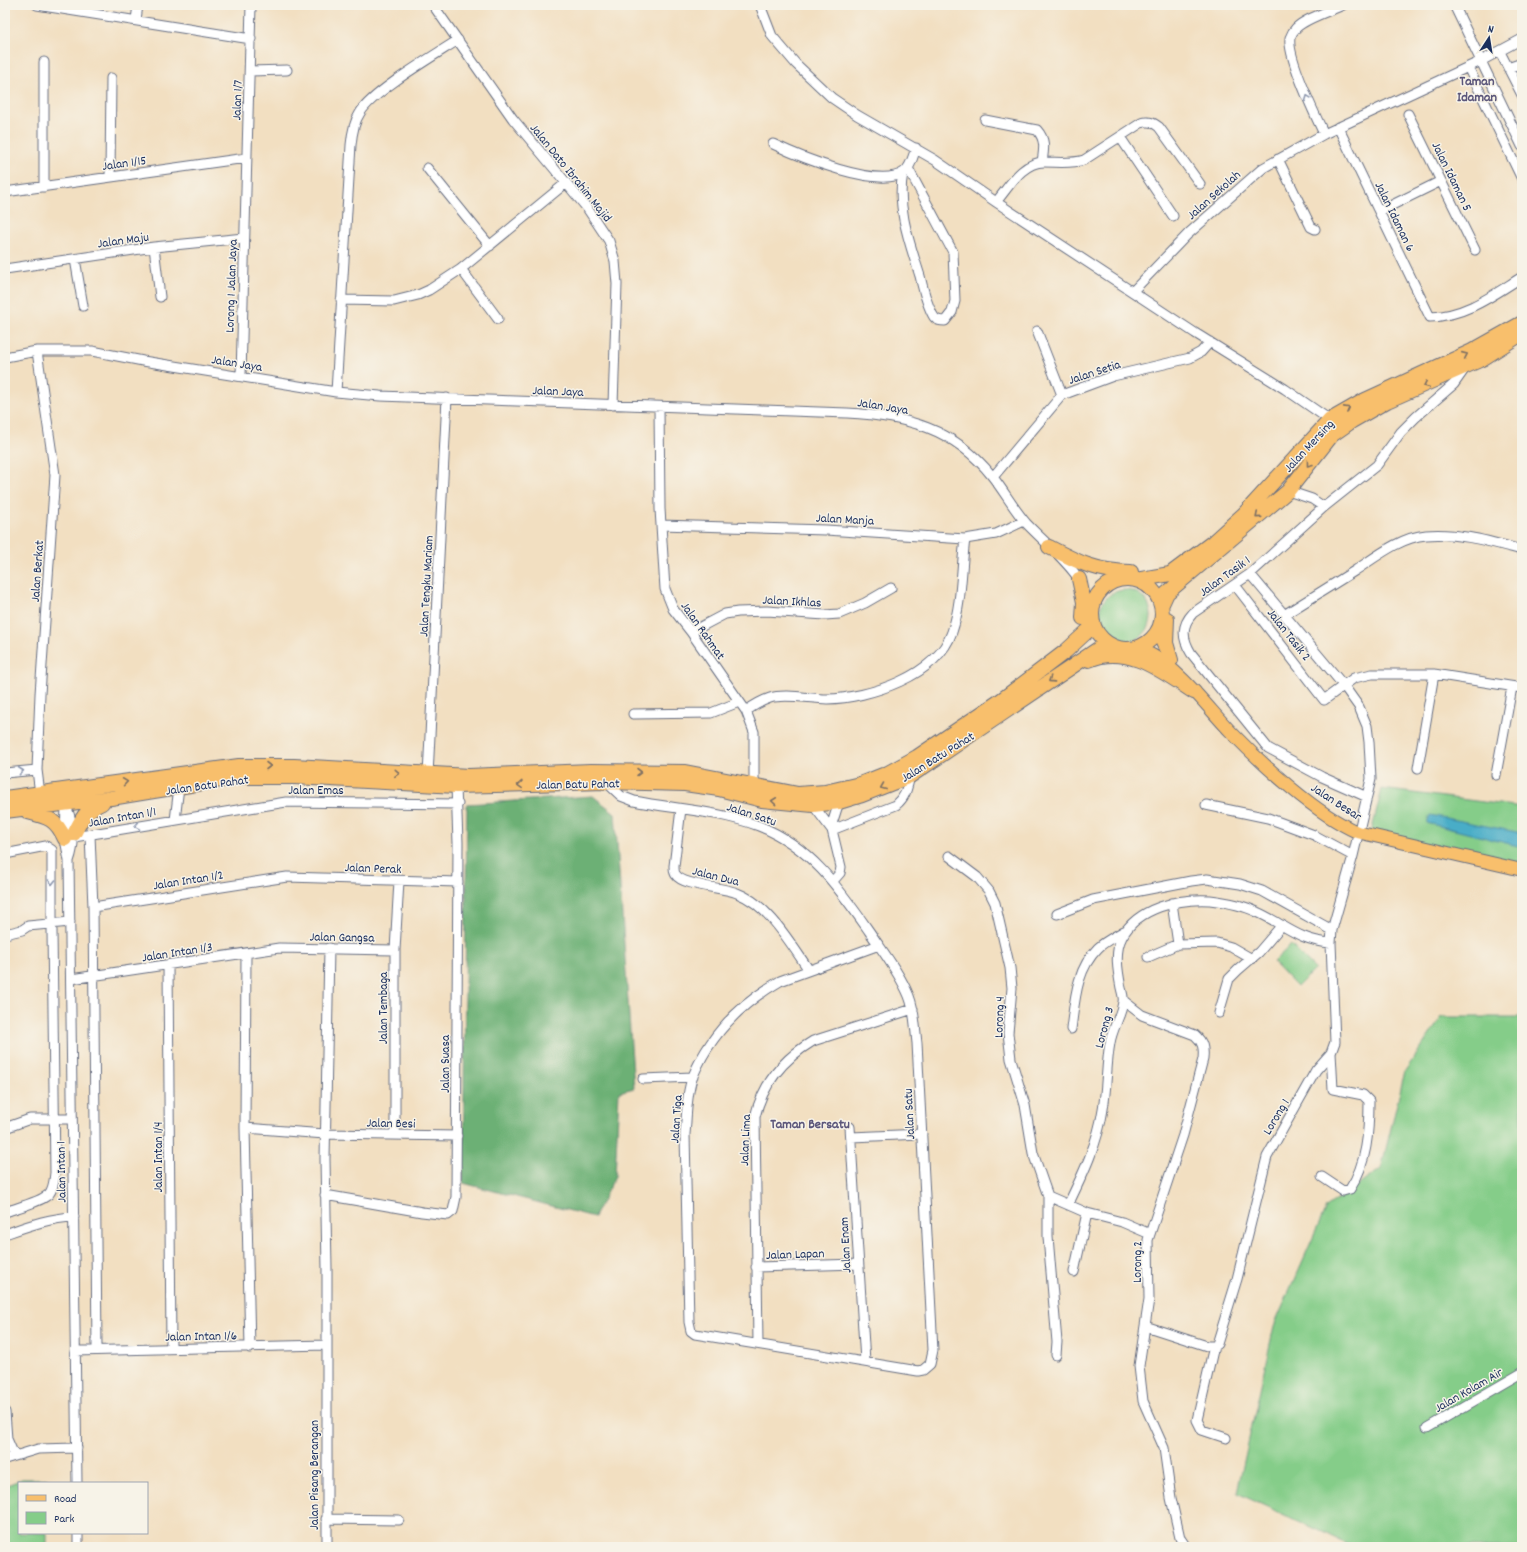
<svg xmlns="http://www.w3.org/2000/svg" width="1527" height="1552" viewBox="0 0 1527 1552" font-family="Dekko,sans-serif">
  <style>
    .green { fill: #85cd89; stroke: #507e74 }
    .forest { fill: #6cb075; stroke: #44706a }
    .water { fill: #48adc7; stroke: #326e92 }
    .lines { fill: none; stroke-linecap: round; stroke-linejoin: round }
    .minor-casing { stroke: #666d81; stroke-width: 11 }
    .major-casing { stroke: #666d81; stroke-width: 14 }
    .highway-casing { stroke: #666d81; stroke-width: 16 }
    .minor { stroke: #fff; stroke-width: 9 }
    .major { stroke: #f8bf6c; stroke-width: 12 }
    .highway { stroke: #f8bf6c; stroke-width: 14 }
    .oneway { stroke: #8d97ae }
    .oneway2 { stroke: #7e7064 }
    .labels { text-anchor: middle; stroke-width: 3; stroke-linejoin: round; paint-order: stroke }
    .street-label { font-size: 13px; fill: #1b2f5e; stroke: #f7f3e8 }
    .neighbourhood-label { font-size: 14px; font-weight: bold; fill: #5c577b; stroke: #f7f3e8 }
  </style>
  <rect width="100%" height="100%" fill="#f7f3e8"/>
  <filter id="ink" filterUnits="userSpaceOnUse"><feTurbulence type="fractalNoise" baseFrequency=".025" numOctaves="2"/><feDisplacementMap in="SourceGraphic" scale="8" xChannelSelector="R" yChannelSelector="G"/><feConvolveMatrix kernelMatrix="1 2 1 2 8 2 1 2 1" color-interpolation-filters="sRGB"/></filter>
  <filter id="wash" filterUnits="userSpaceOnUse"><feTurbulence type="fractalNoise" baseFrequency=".012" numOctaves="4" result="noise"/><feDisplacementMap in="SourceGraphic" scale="16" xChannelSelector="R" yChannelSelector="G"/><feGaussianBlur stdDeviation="0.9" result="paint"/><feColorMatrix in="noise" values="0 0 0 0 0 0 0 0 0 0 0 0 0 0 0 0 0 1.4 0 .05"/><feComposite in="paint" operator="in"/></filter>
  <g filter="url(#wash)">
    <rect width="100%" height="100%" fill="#f2dfc1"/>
    <path class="green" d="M1099 616a26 26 0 1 1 52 0a26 26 0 1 1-52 0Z
      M1382,789l140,18v60l-151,-34z
      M1291,945l24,24 -18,18 -24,-25z
      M1442,1017h80v530h-168l-117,-54 37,-167 52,-118 55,-39 24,-98z
      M22,1479h25v4h-28v50h28v14h-42v-61z"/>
    <path class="forest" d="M593,796l22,17 19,275 -15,4 -4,84 -21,41 -131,-34 4,-379z"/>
    <path class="water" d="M1430,815l92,18v14l-95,-24z"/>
  </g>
  <g filter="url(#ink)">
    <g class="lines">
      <defs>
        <path id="minor" d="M37,5l214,34
          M433,5l80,114 74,89 22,33 6,20 2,23 -4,121
          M760,5l12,31 24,28 36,34 25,17 78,45 61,42 199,131 90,56 45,31
          M1454,5l68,141
          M136,20l2,-15
          M1500,52l22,43
          M1468,67l54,112
          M1508,68l14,-5
          M250,71l37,-1
          M1408,114l67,136
          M985,120l52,10c9,10 7,19 5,32
          M1338,127l92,190c36,-1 63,-22 92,-40
          M1324,134c-9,-19 -37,-77 -34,-96 1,-3 4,-8 6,-10 10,-10 34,-17 47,-23
          M1120,137l53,79
          M773,144c25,12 106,46 131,28 7,-5 9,-16 12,-24
          M1278,159l33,68 4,2
          M427,168l63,78
          M903,173c-7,34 7,71 17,103 3,13 7,30 14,41 3,4 7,4 11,4l7,-9 3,-11 -2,-49 -45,-84
          M110,177l1,-99
          M44,187v-125
          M5,192l241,-34
          M996,202c13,-15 26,-40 48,-40 14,0 27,2 40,-2l57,-37c8,-2 12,-1 18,4l41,57
          M1380,211l61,-30
          M154,247l6,50
          M75,259l8,47
          M5,269l149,-22 90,-9
          M461,269l37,50
          M1133,291l55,-57 75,-66 61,-34 157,-73 41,-22
          M341,300l53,1 24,-6 11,-5 32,-21 105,-86
          M1037,331l25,64
          M37,351l18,124 -15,219 -3,76 3,24
          M5,357l32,-6h55l51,10 193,31 44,4 467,17c59,3 107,15 145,63 12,15 21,32 34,47 15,16 46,42 55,60
          M241,376l10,-371
          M336,392l15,-247c1,-11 3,-23 9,-32 12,-21 75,-58 98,-73
          M659,407l1,102 5,80 8,20 18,23 55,79 8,21v53
          M993,477l69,-82 51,-19 77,-18 11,-6 9,-10
          M1288,491l24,8 12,8
          M661,525l165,5 139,9 31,-5 28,-13
          M1235,585l89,115 30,-22 18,-4h62l88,14
          M1284,615c24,-15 48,-30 72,-45 21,-14 45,-33 70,-35 32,-3 65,7 96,15
          M691,632l34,-18 13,-2 29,-1 58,4 14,-1 26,-11 26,-15
          M746,711c7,-5 15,-10 24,-13 15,-5 41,1 57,1 42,-1 110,-23 125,-67 10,-29 9,-63 13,-93
          M633,714l78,-1 28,-11
          M1418,768l16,-94
          M5,773l32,-3
          M428,775l19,-377
          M1496,775l16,-88
          M606,782l15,14 13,5c41,8 85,10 125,25 51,20 80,62 110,105 14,21 30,41 40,65 6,15 6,31 8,47l16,307 -3,14 -7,6 -5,1 -223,-37 -4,-3 -2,-9 -4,-188c2,-19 1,-40 8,-58 17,-41 49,-73 87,-95l99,-36
          M1367,797l-45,-20 -54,-29 -77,-95c-9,-15 -10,-27 2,-40l57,-39 74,-67 53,-42 24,-33 15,-15 38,-33 12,-17
          M66,805l-1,34 4,22 8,622
          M813,805l19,25 9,37 -1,6 -7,8
          M1206,805l62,13 46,17 39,21
          M66,806c8,18 10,36 3,55
          M681,809l-7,57c0,3 0,7 2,9 7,11 47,12 61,18 32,12 53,50 72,77
          M175,820l4,-33
          M831,827l8,-25
          M832,830l64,-25c10,-8 11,-17 14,-29
          M90,835l3,72 4,443
          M74,837l212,-35 172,2
          M5,854l41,-8 6,4v73
          M949,856l28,21 12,14 6,12 15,65 2,20 -4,45 3,26 14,46 8,48 15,43v41l9,105 -1,13
          M1172,903l6,41
          M93,907l194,-30 171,5
          M1057,914l36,-14 98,-19 16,-2 33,5 22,7 70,39
          M5,934l17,-4 6,-4 42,-4
          M246,953l-1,175 5,220
          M1148,957l30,-13 39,-1 14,4 21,12
          M168,965l3,383
          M71,979l208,-31 116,2
          M1124,1001l18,14 53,20c8,7 9,13 8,24l-20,76 -35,105 1,59 -10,67 4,35 21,47 7,50 9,40 6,9
          M1219,1013l10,-34 9,-9 21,-18 23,-27
          M1071,1029c4,-29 5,-59 27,-81 7,-7 18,-12 26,-17
          M643,1079l50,-2
          M850,1127l15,234
          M5,1128l25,-9h42
          M245,1128l80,6 132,2
          M395,1135v-185l4,-69
          M851,1137l71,-3
          M1322,1177l21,14 7,-2c17,-26 19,-57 19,-88l-6,-6 -30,-6 -2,-36
          M325,1195l97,17 26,3 5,-4 3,-14 2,-354 -2,-57
          M1048,1196l39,17 35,9 28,12
          M1068,1205c15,-31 30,-62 35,-96 4,-22 3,-44 7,-66 2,-14 11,-27 13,-41 1,-4 -1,-10 -2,-14 -3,-16 -7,-36 1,-51 15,-29 57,-39 88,-37 16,2 33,5 47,12 27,12 42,29 74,31
          M5,1212c11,-4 36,-10 44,-18 5,-6 5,-14 6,-21l-3,-243
          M5,1234c23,-8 44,-16 69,-17
          M756,1267l102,-3
          M1074,1272l13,-59
          M1145,1326l62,20h7l3,-2 20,-65 30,-122 49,-87 15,-17 4,-11 -4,-99 1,-13 21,-74 18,-77 -2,-37 -2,-16 -8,-19 -15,-21 -94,-112
          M758,1344l-3,-227c8,-34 28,-58 58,-76l100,-32
          M1214,1346l-17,74 5,10 24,8
          M75,1351l252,-6
          M5,1412l2,27 7,16
          M1427,1428l95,-55
          M5,1459l33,-10 39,-1
          M326,1519l73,1
          M78,1533v14
          M327,1547v-278l-2,-110 4,-211"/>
        <path id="major" d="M1157,632l9,19
          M1132,649c7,2 14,3 20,6 28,15 57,54 79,77 32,33 85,82 126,100l165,38"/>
        <path id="highway" d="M1049,547c28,15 49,25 82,25
          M1092 614a35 35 0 1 1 70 0a35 35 0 1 1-70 0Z
          M1079,579l5,23 -1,16
          M1136,580l34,-6 43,-32 31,-28 86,-94 35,-20 107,-49 50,-28
          M1161,606l6,-13 121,-102 44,-56 20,-14 35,-20 95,-42 36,-23
          M1167,619l-1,24 5,17
          M1089,660c38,-17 74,12 105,32
          M5,798l234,-32h55l175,10 122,-5 94,1 113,22 27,-2 35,-8 28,-11 29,-16 83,-56 66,-50 27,-25
          M5,811l106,-13 128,-21h56l161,9 150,-4 79,2 34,5 43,11 51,5 26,-3 23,-7 48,-19 197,-133
          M28,812c20,5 28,7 37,27
          M74,834c9,-17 10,-23 28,-31"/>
      </defs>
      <use href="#minor" class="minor-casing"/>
      <use href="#major" class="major-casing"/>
      <use href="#highway" class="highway-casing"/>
      <use href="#minor" class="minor"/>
      <use href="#major" class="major"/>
      <use href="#highway" class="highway"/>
    </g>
    <defs><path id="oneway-chevron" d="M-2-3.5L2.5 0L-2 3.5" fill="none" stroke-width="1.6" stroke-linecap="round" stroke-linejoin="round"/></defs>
    <g class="oneway">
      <use href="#oneway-chevron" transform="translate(1308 98) rotate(-111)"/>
      <use href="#oneway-chevron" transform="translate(21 771) rotate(-6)"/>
      <use href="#oneway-chevron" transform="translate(137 826) rotate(170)"/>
      <use href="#oneway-chevron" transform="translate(52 882) rotate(90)"/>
    </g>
    <g class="oneway2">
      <use href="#oneway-chevron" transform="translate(1465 355) rotate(-24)"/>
      <use href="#oneway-chevron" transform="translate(1426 385) rotate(156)"/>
      <use href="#oneway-chevron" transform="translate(1347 409) rotate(-28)"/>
      <use href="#oneway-chevron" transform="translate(1309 464) rotate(128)"/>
      <use href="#oneway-chevron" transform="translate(1258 516) rotate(140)"/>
      <use href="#oneway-chevron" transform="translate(1051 680) rotate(147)"/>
      <use href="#oneway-chevron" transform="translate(268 766)"/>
      <use href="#oneway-chevron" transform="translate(639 772)"/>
      <use href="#oneway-chevron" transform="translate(397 773) rotate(4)"/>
      <use href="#oneway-chevron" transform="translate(125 782) rotate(-8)"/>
      <use href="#oneway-chevron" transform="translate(520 785) rotate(178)"/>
      <use href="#oneway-chevron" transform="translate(883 787) rotate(158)"/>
      <use href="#oneway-chevron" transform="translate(774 801) rotate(-174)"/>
    </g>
  </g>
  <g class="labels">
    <g class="street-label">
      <text transform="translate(236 100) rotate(-88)" y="5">Jalan 1/7</text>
      <text transform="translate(124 162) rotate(-8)" y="5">Jalan 1/15</text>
      <text transform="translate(572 172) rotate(51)" y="5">Jalan Dato Ibrahim Majid</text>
      <text transform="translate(1453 176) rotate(64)" y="5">Jalan Idaman 5</text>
      <text transform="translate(1213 194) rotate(-42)" y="5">Jalan Sekolah</text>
      <text transform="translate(1396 216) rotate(64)" y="5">Jalan Idaman 6</text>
      <text transform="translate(123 239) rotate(-8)" y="5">Jalan Maju</text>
      <text transform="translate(230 286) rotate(-88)" y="5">Lorong 1 Jalan Jaya</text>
      <text transform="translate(237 362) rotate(9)" y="5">Jalan Jaya</text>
      <text transform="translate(1094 371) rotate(-18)" y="5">Jalan Setia</text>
      <text transform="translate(558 390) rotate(2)" y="5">Jalan Jaya</text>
      <text transform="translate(883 405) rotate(9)" y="5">Jalan Jaya</text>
      <text transform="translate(1308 445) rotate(-47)" y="5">Jalan Mersing</text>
      <text transform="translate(845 518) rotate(3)" y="5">Jalan Manja</text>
      <text transform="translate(36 571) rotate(-86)" y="5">Jalan Berkat</text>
      <text transform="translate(1224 575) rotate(-36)" y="5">Jalan Tasik 1</text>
      <text transform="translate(425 586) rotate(-87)" y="5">Jalan Tengku Mariam</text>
      <text transform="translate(792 600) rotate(3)" y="5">Jalan Ikhlas</text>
      <text transform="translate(704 630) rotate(55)" y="5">Jalan Rahmat</text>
      <text transform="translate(1290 634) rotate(52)" y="5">Jalan Tasik 2</text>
      <text transform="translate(937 756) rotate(-32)" y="5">Jalan Batu Pahat</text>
      <text transform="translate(578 783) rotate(-1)" y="5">Jalan Batu Pahat</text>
      <text transform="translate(207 784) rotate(-8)" y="5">Jalan Batu Pahat</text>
      <text x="316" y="794">Jalan Emas</text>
      <text transform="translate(1337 801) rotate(33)" y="5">Jalan Besar</text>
      <text transform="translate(752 813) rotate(18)" y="5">Jalan Satu</text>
      <text transform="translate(122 816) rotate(-10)" y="5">Jalan Intan 1/1</text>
      <text transform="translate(373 867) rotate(2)" y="5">Jalan Perak</text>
      <text transform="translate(716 875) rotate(14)" y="5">Jalan Dua</text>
      <text transform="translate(188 879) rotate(-9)" y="5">Jalan Intan 1/2</text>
      <text transform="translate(342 936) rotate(1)" y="5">Jalan Gangsa</text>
      <text transform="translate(177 951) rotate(-9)" y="5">Jalan Intan 1/3</text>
      <text transform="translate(382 1008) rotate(-90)" y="5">Jalan Tembaga</text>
      <text transform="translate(998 1017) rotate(-88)" y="5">Lorong 4</text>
      <text transform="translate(1103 1027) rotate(-75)" y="5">Lorong 3</text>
      <text transform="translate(444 1064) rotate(-90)" y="5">Jalan Suasa</text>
      <text transform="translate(908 1114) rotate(-93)" y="5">Jalan Satu</text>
      <text transform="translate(1275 1116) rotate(-59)" y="5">Lorong 1</text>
      <text transform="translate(675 1119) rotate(-86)" y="5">Jalan Tiga</text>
      <text transform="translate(391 1122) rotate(1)" y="5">Jalan Besi</text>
      <text transform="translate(744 1140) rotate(-88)" y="5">Jalan Lima</text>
      <text transform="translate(157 1157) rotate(-90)" y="5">Jalan Intan 1/4</text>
      <text transform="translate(60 1172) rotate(-91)" y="5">Jalan Intan 1</text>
      <text transform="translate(844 1245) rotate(-93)" y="5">Jalan Enam</text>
      <text transform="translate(795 1253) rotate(-2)" y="5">Jalan Lapan</text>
      <text transform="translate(1136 1262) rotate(-89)" y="5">Lorong 2</text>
      <text transform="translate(201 1335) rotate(-1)" y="5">Jalan Intan 1/6</text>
      <text transform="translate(1468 1389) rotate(-30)" y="5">Jalan Kolam Air</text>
      <text transform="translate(313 1475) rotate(-90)" y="5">Jalan Pisang Berangan</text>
    </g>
    <g class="neighbourhood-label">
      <text x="1477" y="85">Taman<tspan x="1477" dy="16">Idaman</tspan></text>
      <text x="810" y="1128">Taman Bersatu</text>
    </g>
  </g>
  <rect width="1527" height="1552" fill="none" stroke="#f7f3e8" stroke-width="20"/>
  <rect x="18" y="1482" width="130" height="52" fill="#f7f3e8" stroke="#9fa5b1"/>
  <rect x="26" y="1495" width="20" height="6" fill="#f8bf6c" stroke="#9fa5b1"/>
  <text x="54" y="1502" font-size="12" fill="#1b2f5e">Road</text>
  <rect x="26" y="1512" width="20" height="12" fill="#85cd89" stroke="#9fa5b1"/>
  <text x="54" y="1522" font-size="12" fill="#1b2f5e">Park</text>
  <g transform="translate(1489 38) rotate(12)" stroke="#f7f3e8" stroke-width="3" paint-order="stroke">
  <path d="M0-3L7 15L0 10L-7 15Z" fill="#1b2f5e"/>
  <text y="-6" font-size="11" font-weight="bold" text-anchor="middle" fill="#1b2f5e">N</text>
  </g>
</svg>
